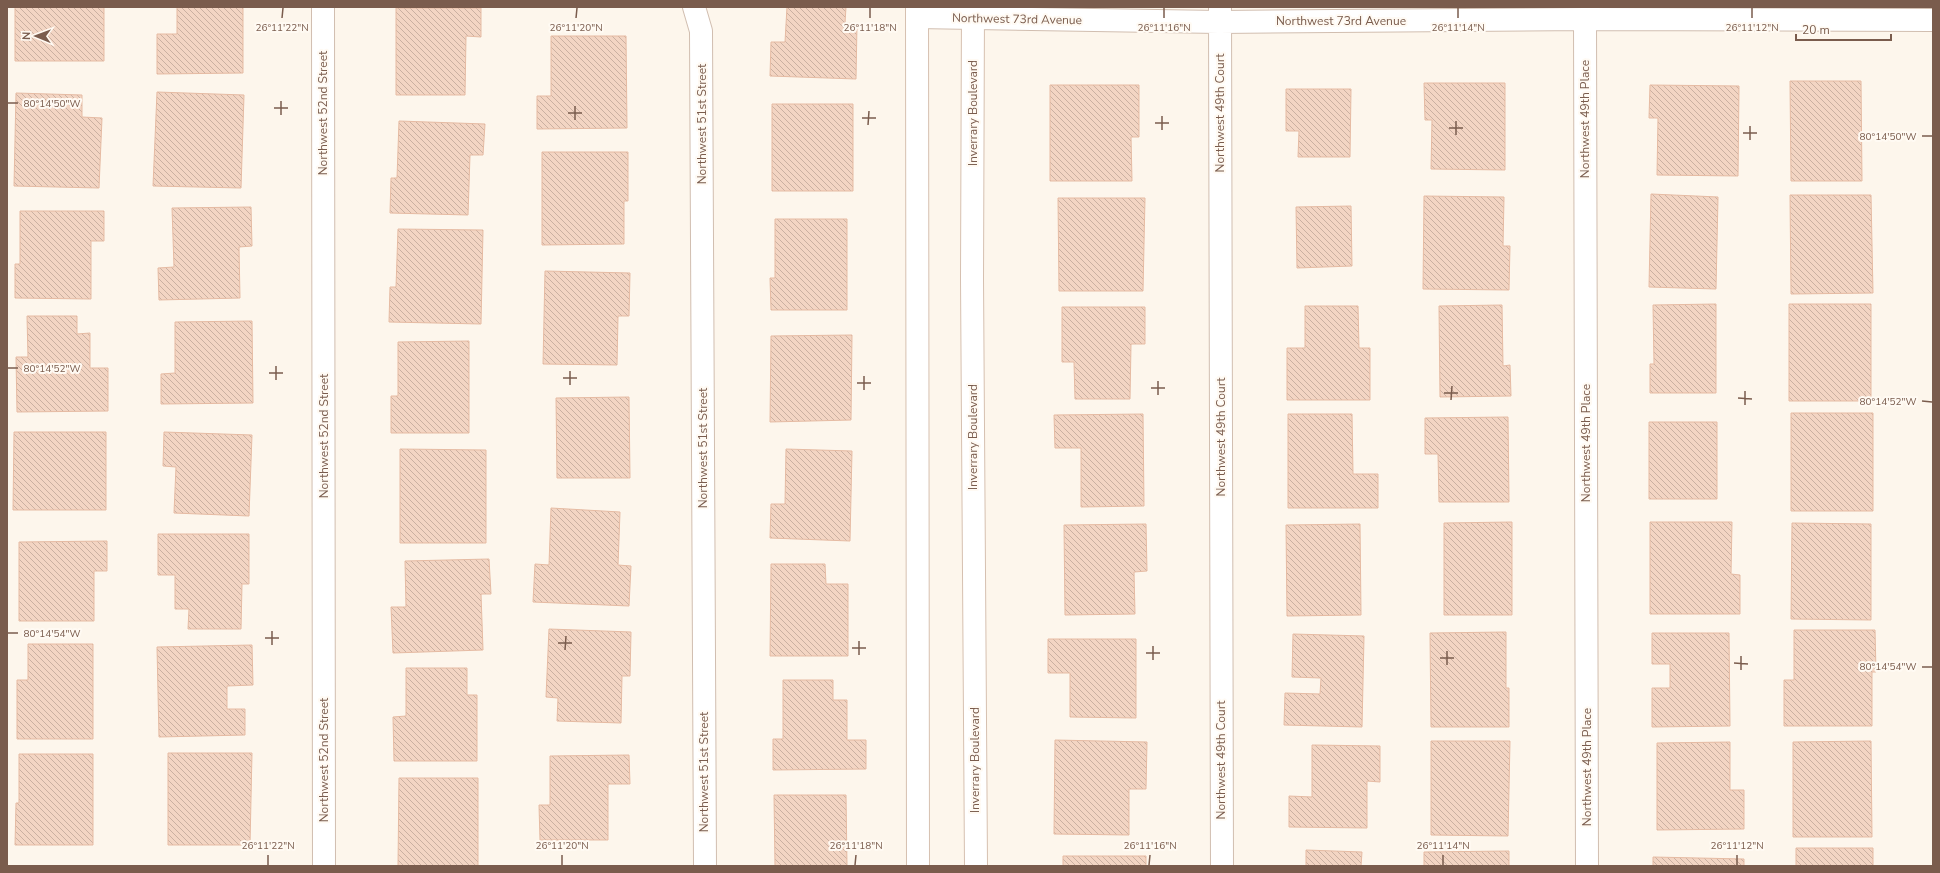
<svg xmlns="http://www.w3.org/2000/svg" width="1940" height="873" viewBox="0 0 1940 873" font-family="'Nunito Sans',sans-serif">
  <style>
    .building { fill: url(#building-back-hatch); stroke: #e6bba3 }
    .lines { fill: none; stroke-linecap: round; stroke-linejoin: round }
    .street-casing { stroke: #d1beb0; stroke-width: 24 }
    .secondary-casing { stroke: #d6c0b0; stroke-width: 24 }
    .street { stroke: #fff; stroke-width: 22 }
    .secondary { stroke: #fff; stroke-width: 22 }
    .ticks { fill: none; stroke: #7a5c4d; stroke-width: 1.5 }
    .labels { text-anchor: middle; stroke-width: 4; stroke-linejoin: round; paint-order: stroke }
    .street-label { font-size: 12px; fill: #7a5c4d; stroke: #fffaf3 }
    .ticks-label { font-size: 10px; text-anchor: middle; fill: #7a5c4d; stroke: #fffaf3; stroke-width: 4; stroke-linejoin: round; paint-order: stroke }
  </style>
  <defs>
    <pattern id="building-back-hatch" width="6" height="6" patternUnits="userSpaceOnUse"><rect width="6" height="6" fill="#f3d5c3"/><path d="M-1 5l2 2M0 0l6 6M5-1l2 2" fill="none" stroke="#cab0a1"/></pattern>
  </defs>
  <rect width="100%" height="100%" fill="#fdf6ec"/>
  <path class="building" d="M15,7h89v54h-89z
    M177,7h66v66l-86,1v-40h20z
    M787,7h59l-1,16 12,1 -1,55 -86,-3 1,-34h14z
    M396,8h85v29l-15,-1 -1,59h-69z
    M551,36h75l1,92 -90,1v-33h14z
    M1790,81h71l1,100h-71z
    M1424,83h81v87l-74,-1 1,-49h-7z
    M1050,85h89v52h-8l1,44h-82z
    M1650,85l89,1 -1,90 -81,-1 1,-57h-9z
    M1286,89h65l-1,68h-52l1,-26h-13z
    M157,92l87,3 -3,93 -88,-2z
    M16,93l66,2v22l20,1 -3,70 -85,-2z
    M772,104h81v87h-81z
    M399,121l86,3 -2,31h-13l-2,60 -78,-2 1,-35h6z
    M542,152h86v49h-4v43l-82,1z
    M1651,194l67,3 -2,92 -67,-2z
    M1790,195h81l2,98 -82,1z
    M1424,196l80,1 -1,49h7l-1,44 -86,-1z
    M1058,198h87l-2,93h-84z
    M1351,206l1,60 -55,2 -1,-61z
    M251,207l1,39 -13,1 1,51 -81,2 -1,-32 16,-1 -2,-59z
    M20,211h84v30h-13v58l-76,-1v-34h5z
    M775,219h72v91h-76l-1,-32h5z
    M398,229l85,1 -2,94 -92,-2 1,-35h6z
    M545,271l85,2 -1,43h-11l-1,49 -74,-1z
    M1716,304v89h-66v-29h4l-1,-59z
    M1789,304h82v97h-82z
    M1502,305l1,61 7,-1 1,31 -71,1 -1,-91z
    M1305,306h53l1,42h11v52h-83v-52h18z
    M1062,307h83v37h-14l-1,55h-55l-1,-37h-12z
    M27,316h50v18l13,-1v35h18v43l-91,1 -1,-55h12z
    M252,321l1,82 -92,1v-30l14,-1v-51z
    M852,335l-1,85 -81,2 1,-86z
    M469,341v92h-78v-37h7v-54z
    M629,397l1,81h-73l-1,-80z
    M1791,413h82v98h-82z
    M1143,414l1,92 -63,1v-59h-26l-1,-33z
    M1288,414h64l1,60h25v34h-90z
    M1508,417l1,85h-70l-1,-48h-13v-36z
    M1649,422h68v77h-68z
    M14,432h92v78h-93z
    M164,432l88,3 -3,81 -75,-3 2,-46 -13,-1z
    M400,449l86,1v93h-86z
    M786,449l66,2 -2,90 -80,-3 1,-34h14z
    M551,508l69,4 -2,53 13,1 -2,40 -96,-4 2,-38 14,1z
    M1512,522v93h-68v-92z
    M1650,522h82l-1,52 9,1v39h-90z
    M1792,523l79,1v96l-80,-1z
    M1146,524l1,47 -13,1 1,42 -70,1 -1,-90z
    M1360,524l1,91 -74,1 -1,-91z
    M158,534h91v50h-7l-1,45h-53l1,-20h-14v-34h-17z
    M107,541v30h-13v50h-75v-79z
    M489,559l2,35h-10l2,56 -90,3 -2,-46h15l-1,-46z
    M771,564h54l1,20h22v72h-78z
    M549,629l82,3 -1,44h-8l-1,47 -64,-2 1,-23 -12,-1z
    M1794,630h81l1,42h-4v54h-88v-46h10z
    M1506,632v56h3v39h-78l-1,-94z
    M1652,633h77l1,93 -78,1v-39h18v-24h-18z
    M1293,634l71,2 -2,91 -78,-2 1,-32 35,1 1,-16 -29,-1z
    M1048,639h88v79l-66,-1v-44h-22z
    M28,644h65v95h-76v-59h11z
    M252,645l1,40 -26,1v23h18v26l-86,2 -2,-90z
    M406,668h61v27h10v66h-83l-1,-44 13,-1z
    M783,680h50v20h14v40h19v29l-93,1v-31h10z
    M1055,740l92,2 -1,47h-17v46l-75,-1z
    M1431,741h79l-2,95 -77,-1z
    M1871,741l1,96h-79v-95z
    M1730,742v48h14v39l-87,1v-87z
    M1312,745l68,1v36l-13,-1v47l-78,-1v-31l23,1z
    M168,753h84l-2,92h-82z
    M19,754h74v91h-78l1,-42h3z
    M629,755l1,29h-22v56h-68l-1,-35h11v-49z
    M399,778h79v88h-80z
    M774,795h72l1,71h-72z
    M1796,848h77v18h-77z
    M1306,850l56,2 -1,14h-55z
    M1509,851v15h-85v-14z
    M1063,856h83v10h-83z
    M1653,857l91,2v7h-91z"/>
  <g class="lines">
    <defs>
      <path id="street" d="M323,7l1,859
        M694,7l7,24 4,835
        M1220,8l2,858
        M917,17l302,5 366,-3 348,1
        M1585,19l2,847"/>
      <path id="secondary" d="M917,7l1,859
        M973,7l-1,272 4,587"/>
    </defs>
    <use href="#street" class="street-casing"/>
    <use href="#secondary" class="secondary-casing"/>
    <use href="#street" class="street"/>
    <use href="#secondary" class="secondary"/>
  </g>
  <path class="ticks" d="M282,18l1,-10M576,18l1,-10M870,18v-10M1164,18v-10M1458,18v-10M1752,18v-10M8,103h10M274,108h14M568,113h14M281,115v-14M862,118h14M575,120v-14M1155,123h14M868,125l1,-14M1449,128h14M1162,130v-14M1743,133h14M1456,135v-14M1922,136h10M1750,140v-14M8,368h10M269,373h14M563,378h14M276,380v-14M857,383h14M570,385v-14M1151,388h14M864,390v-14M1444,393h14M1158,395v-14M1738,398l14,1M1451,400l1,-14M1922,401l10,1M1745,405v-14M8,633h10M265,638h14M558,643h14M272,645v-14M852,648h14M565,650l1,-14M1146,653h14M859,655v-14M1440,658h14M1153,660v-14M1734,663l14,1M1447,665v-14M1922,667h10M1741,670v-14M268,865v-10M562,865v-10M855,865l1,-10M1149,865l1,-10M1443,865v-10M1737,865v-10"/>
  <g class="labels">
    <g class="street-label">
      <text transform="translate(1017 19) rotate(1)" y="4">Northwest 73rd Avenue</text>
      <text x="1341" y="25">Northwest 73rd Avenue</text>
      <text transform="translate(323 113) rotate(-90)" y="4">Northwest 52nd Street</text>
      <text transform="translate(973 113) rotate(-90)" y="4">Inverrary Boulevard</text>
      <text transform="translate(1220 113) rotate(-90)" y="4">Northwest 49th Court</text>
      <text transform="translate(1585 119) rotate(-90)" y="4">Northwest 49th Place</text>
      <text transform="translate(702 124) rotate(-90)" y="4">Northwest 51st Street</text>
      <text transform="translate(324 436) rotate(-90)" y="4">Northwest 52nd Street</text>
      <text transform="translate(973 437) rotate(-90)" y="4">Inverrary Boulevard</text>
      <text transform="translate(1221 437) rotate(-90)" y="4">Northwest 49th Court</text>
      <text transform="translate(1586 443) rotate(-90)" y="4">Northwest 49th Place</text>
      <text transform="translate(703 448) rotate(-90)" y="4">Northwest 51st Street</text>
      <text transform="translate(324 760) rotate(-90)" y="4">Northwest 52nd Street</text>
      <text transform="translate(975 760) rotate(-90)" y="4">Inverrary Boulevard</text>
      <text transform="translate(1221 760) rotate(-90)" y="4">Northwest 49th Court</text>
      <text transform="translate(1587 767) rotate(-90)" y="4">Northwest 49th Place</text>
      <text transform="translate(704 772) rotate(-90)" y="4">Northwest 51st Street</text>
    </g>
  </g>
  <g class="ticks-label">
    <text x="282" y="31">26°11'22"N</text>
    <text x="576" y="31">26°11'20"N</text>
    <text x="870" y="31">26°11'18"N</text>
    <text x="1164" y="31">26°11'16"N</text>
    <text x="1458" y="31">26°11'14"N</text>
    <text x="1752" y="31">26°11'12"N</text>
    <text x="52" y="107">80°14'50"W</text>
    <text x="1888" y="140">80°14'50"W</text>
    <text x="52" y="372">80°14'52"W</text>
    <text x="1888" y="405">80°14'52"W</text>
    <text x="52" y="637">80°14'54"W</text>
    <text x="1888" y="670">80°14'54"W</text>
    <text x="268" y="849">26°11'22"N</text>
    <text x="562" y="849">26°11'20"N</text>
    <text x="856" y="849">26°11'18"N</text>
    <text x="1150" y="849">26°11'16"N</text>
    <text x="1443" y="849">26°11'14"N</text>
    <text x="1737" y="849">26°11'12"N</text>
  </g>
  <rect width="1940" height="873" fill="none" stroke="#7a5c4d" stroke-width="16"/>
  <g transform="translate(36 36) rotate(271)" stroke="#fffaf3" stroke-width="3" paint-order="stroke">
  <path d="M0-3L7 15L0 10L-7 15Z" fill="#7a5c4d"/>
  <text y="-6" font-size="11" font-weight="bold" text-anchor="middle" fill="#7a5c4d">N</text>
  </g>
  <path d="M1796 34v6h95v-6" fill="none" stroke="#7a5c4d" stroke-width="2"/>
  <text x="1802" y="34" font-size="12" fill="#7a5c4d" stroke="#fffaf3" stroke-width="3" paint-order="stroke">20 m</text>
</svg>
